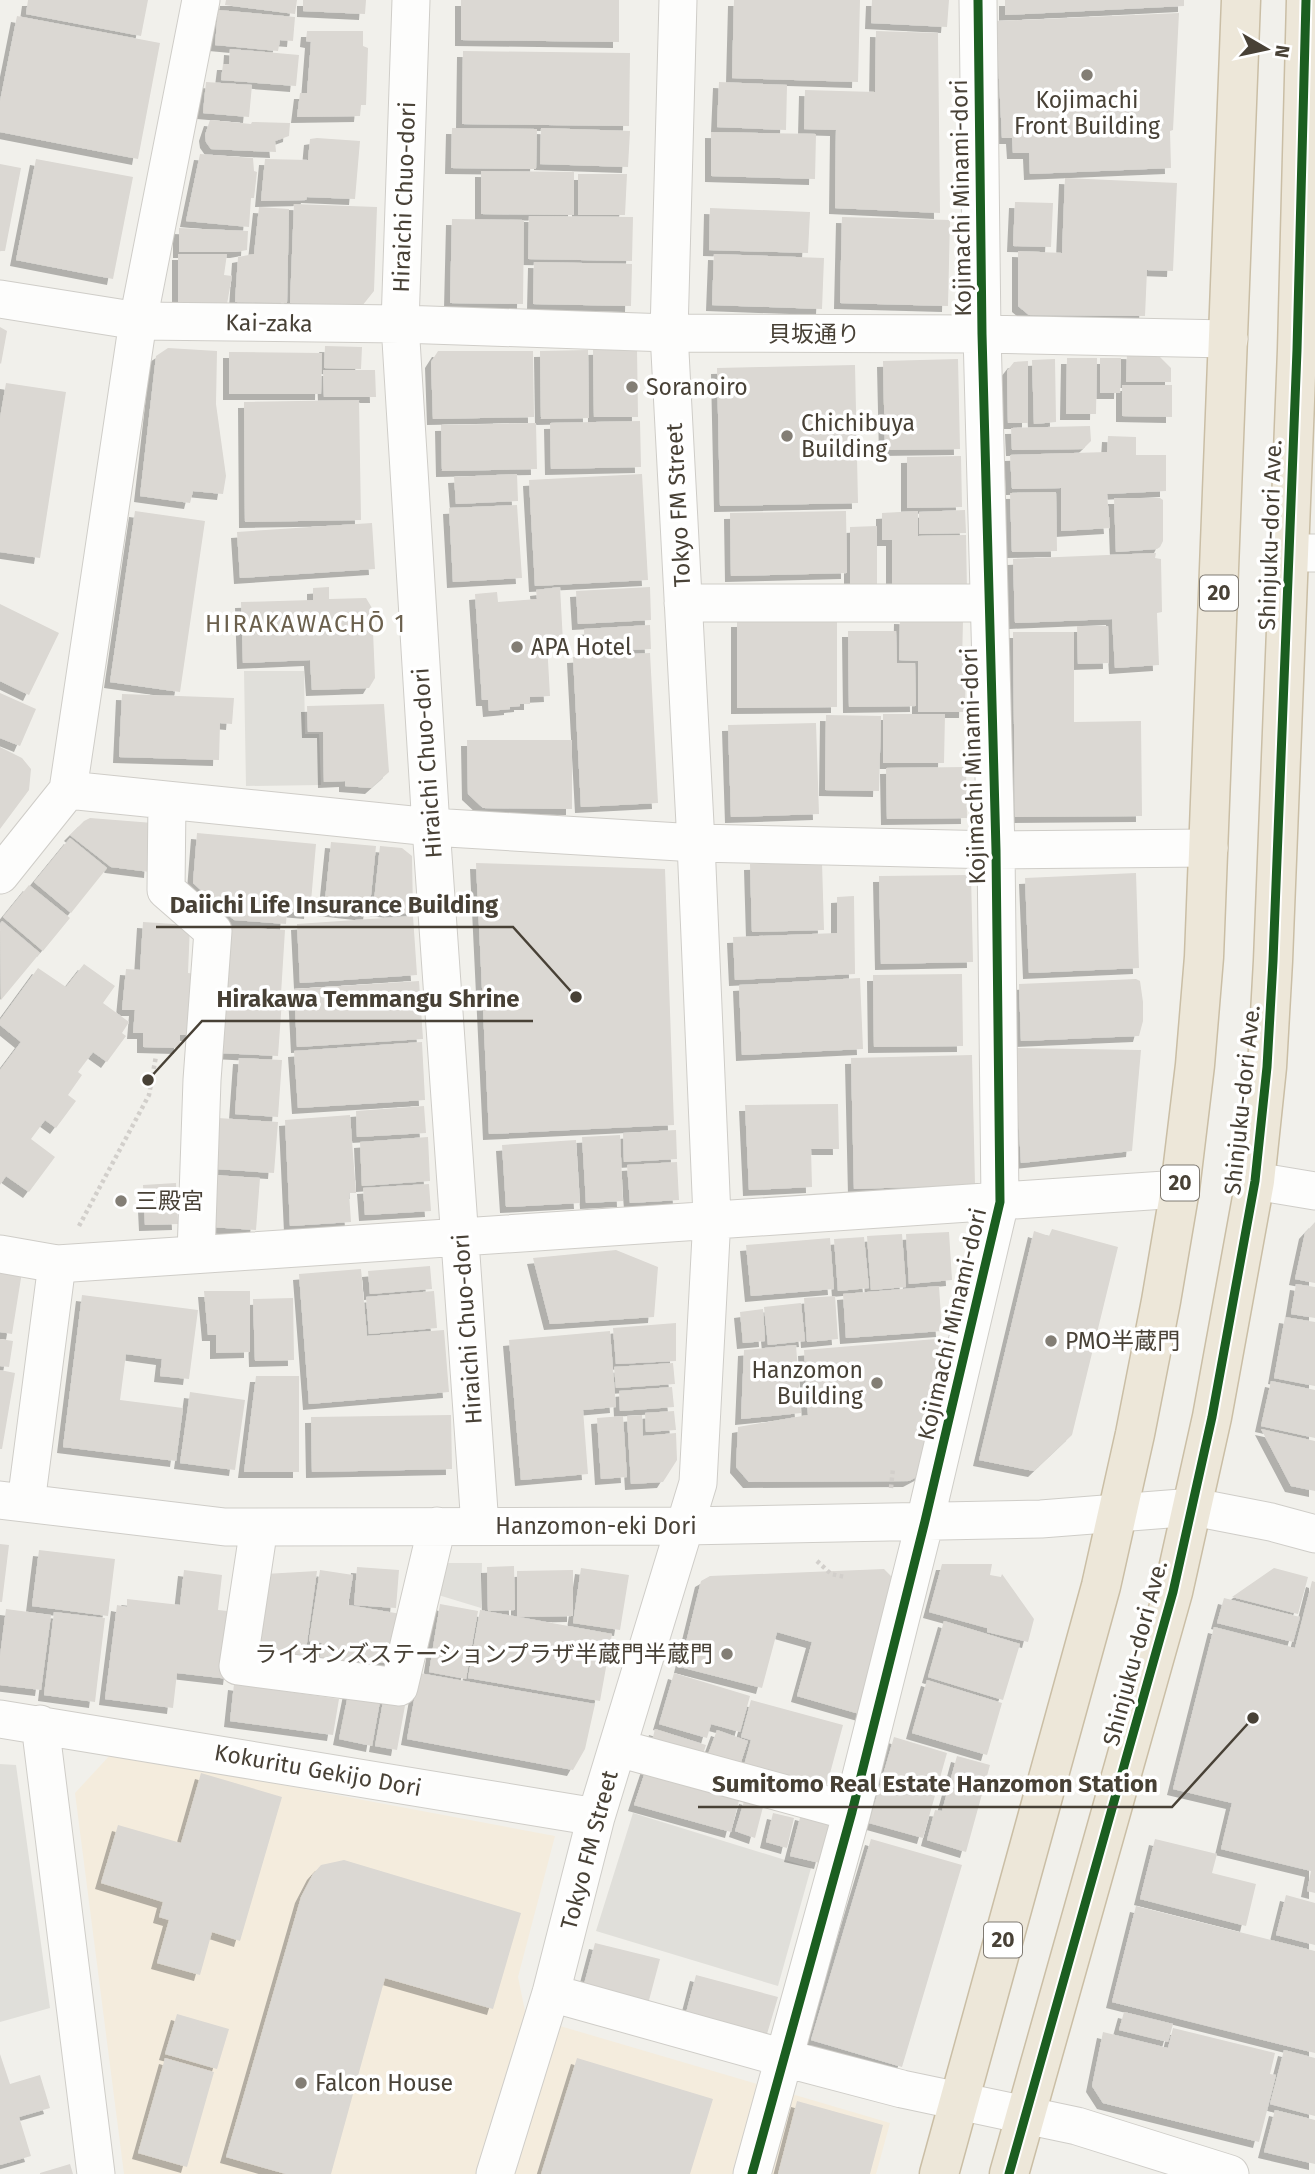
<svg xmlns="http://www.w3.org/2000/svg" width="1315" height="2174" viewBox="0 0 1315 2174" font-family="'Fira Sans','Noto Sans JP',sans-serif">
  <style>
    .commercial { fill: #f4ecdd }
    .parking { fill: #e0dfda }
    .building { fill: #dbd8d3; filter: url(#shadow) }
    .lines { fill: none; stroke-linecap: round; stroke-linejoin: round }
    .minor-casing { stroke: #cfcdc8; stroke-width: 39 }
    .highway-casing { stroke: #cabea5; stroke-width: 41 }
    .path { stroke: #d2cfcb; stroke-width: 4.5; stroke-dasharray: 3.5 3.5; stroke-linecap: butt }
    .minor { stroke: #fdfdfc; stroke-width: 37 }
    .highway { stroke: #ede7d9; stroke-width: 38 }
    .cycleway-casing { stroke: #fff; stroke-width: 13 }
    .cycleway { stroke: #1b5e20; stroke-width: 9 }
    .poi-dot { fill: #837e75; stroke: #fff; stroke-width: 2.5 }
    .labels { text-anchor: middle; stroke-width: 7; stroke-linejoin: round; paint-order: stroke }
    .shield { fill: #fff; stroke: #7f7a72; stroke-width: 2 }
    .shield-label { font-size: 21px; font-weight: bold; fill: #484136 }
    .poi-label { font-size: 23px; fill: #484136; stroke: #fff; text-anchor: start }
    .street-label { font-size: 23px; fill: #484136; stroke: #fff }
    .neighbourhood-label { font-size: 24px; letter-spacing: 2px; fill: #6b604d; stroke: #fff }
    .leader { fill: none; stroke: #484136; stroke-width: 2.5 }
    .callout-dot { fill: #484136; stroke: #fff; stroke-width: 2.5 }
    .callout-label { font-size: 24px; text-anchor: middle; font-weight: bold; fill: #484136; stroke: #fff; stroke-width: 7; stroke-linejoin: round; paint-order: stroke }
  </style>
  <defs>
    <filter id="shadow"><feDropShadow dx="-6" dy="6" stdDeviation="0" flood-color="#0004"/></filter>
  </defs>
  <rect width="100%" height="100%" fill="#f1f0eb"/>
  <path class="commercial" d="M112,1753l443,83 -37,141 8,39 364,107 -14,51h-752l-49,-381z"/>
  <path class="parking" d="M244,671h60l1,63h14l2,51 -75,1z
    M441,1563h41l-1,45 -46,-14z
    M0,1764l16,1 34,243 -50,14z
    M633,1813l178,55 -33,118 -182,-55z"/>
  <path class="building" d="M28,0h120l-7,36 -115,-22z
    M226,0h71l-2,14 -70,-9z
    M303,0h63l-1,14 -62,-3z
    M461,0h158v42l-158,-2z
    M734,0h126l-2,82 -126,-4z
    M872,0h77l-2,27 -76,-4z
    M1005,0h179v6l-179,9z
    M218,10l77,7 -2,24 -13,-1 -2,11 -63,-6z
    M1179,13l-6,117 -3,1 1,37 -141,6 -1,-21h-16l-1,-15h-10l-6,-117z
    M17,16l143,27 -22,116 -138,-27v-31z
    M307,31h56v15l5,2 -2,57h-5l-1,11 -63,1 3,-24h7l4,-51 -5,-1z
    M876,31l62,2 2,180 -105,-5 1,-78 -32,-1 1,-39 70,2z
    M230,49l69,6 -3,31 -75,-6 2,-16h6z
    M463,51l167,2 -1,73 -167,-2z
    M206,82l46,3 -3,32 -46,-4z
    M719,82l68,3 -1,45 -69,-3z
    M210,120l41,4 1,-2 38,1 -1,13 -14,5 1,11 -65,-3 -5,-7 -1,-7z
    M452,128l85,1 -1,40 -85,-1z
    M541,128l89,3 -2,36 -88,-3z
    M711,132l105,2 -1,45 -104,-3z
    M317,138l43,3 -5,58 -48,-2 -1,3 -45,1 4,-42 43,1 2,-21z
    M200,154l53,4 1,13 3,1 -3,26h-3l-2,29 -63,-6z
    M36,159l97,18 -20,102 -97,-19z
    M0,164l21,4 -16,83h-5z
    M481,171l93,1v43l-93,-1z
    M578,174h49l-2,41h-47z
    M1065,178l112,5 -4,88 -26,-1 -2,46 -116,-1 -11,-9v-55l44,2z
    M1015,202l38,1 -2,44 -38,-1z
    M294,204l83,3 -3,84 -12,15 -72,-3z
    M259,207l30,2 -2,94 -52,-1 3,-45 16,-3z
    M710,208l100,4 -2,41 -99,-3z
    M529,216l104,1 -1,44 -104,-2z
    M842,217l108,3 -2,86 -108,-3z
    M452,219l72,1 -1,84 -73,-1z
    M179,228l69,3 -1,19 -11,2h-57z
    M178,254h49l-3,21 8,1 -5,28 -49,-2z
    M714,254l110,4 -2,51 -110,-4z
    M534,262l98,2 -1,42 -98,-2z
    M0,327l7,4 -6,33 -1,-1z
    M325,346l37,1 -1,22 -37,-1z
    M168,348l49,3 -1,53 10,72 -3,18 -30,-3 -3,12 -50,-7 16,-140z
    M637,348l1,69h-44l-1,-68z
    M588,350l1,68 -48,1 -1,-68z
    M438,351h95l1,66 -101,2 -2,-57z
    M229,352l93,1 -1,41h-92z
    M1127,353l30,1 14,14v14h-45z
    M1067,358h30l-1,56h-30z
    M1100,358h21l-1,35h-20z
    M958,359l2,90 -75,1 -2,-89z
    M1055,359l1,63 -22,2 -2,-64z
    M1028,361v62h-20l-1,-52 7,-9z
    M855,365l3,138 -138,3 -3,-138z
    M323,370h52l1,27h-52z
    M6,383l60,9 -26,166 -40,-6v-134z
    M1122,385h50v32l-50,-1z
    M359,400l2,120 -116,2 -1,-120z
    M640,421l1,46 -90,2 -1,-46z
    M536,423l1,46 -95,2 -1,-46z
    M1090,426l1,15 -8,8 -71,1 -1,-22z
    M1108,436l28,1v18h30v36l-59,3 3,34 -49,3v-43l-49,1 -2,-34 97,-3z
    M961,456l1,51 -55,1v-51z
    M517,474l1,27 -62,3 -2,-27z
    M642,474l6,106 -113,6 -6,-106z
    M1056,492l1,59 -45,1 -2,-59z
    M1114,498h46l3,2v41l-3,6 -3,2 -41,3z
    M517,505l5,73 -69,4 -4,-74z
    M965,510l1,23 -47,1v-22z
    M135,511l70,10 -25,171 -70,-10z
    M846,511l1,62 -116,3 -1,-63z
    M918,511v25l48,-1 1,57 -75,2v-54h-10v-27z
    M372,523l3,46 -135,9 -3,-46z
    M877,526v66h-27v-65z
    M1156,553l-1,5 6,1 1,53 -5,1 2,52 -44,3 -3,-49 -97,4 -2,-64z
    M329,587v12l37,-1 6,10 3,70 -6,10 -57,2 -2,-30 -67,3 -2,-61 72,-2v-12z
    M560,587l3,55 -16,1 3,53 -20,1v7h-10v2l-10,1v2l-21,2 -1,-11h-6l-7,-106 22,-2 1,10 39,-3 -1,-9z
    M650,587l1,33 -73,4 -2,-33z
    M0,604l59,29 -30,62 -29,-14z
    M900,618l63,2 -1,43h4l-1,49h-47v-51l-19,-1z
    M737,621h100v86l-100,1z
    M650,625l1,24 -66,3 -1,-23z
    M1077,626h31l1,37 -31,1z
    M848,631h48l1,32h18l1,43 -67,1z
    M1013,632h61v90l67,-1 1,95 -127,1z
    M650,653l8,150 -77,4 -8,-150z
    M0,693l36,16 -16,37 -20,-8z
    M122,694l112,4 -2,26 -12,-1 -1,37 -100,-3z
    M384,704l5,68 -18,16 -26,-2v-5l-21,1 -1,-50h-15l-1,-26z
    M883,714h62l-1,49h-61z
    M826,715l55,1 -2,75 -54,-1z
    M816,723l3,91 -88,3 -3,-92z
    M467,740h105v69l-89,-1 -15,-14z
    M0,747l22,11 9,11 -2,21 -29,39z
    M966,767l1,51 -80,1 -1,-51z
    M90,818l63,5 -3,49 -39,-5 -41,-32 14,-14z
    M197,833l119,11 -6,69 -23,-2 -1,13 -52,-4 -41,-37z
    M70,838l37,30 -36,45 -37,-31z
    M331,842l45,4 -7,69 -45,-5z
    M380,846l22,2 10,8 1,58 -40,-4z
    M822,862l2,68 -72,2 -2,-68z
    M476,863l189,6 9,256 -185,9z
    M1136,873l3,95 -110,5 -4,-95z
    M971,875l2,87 -92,2 -2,-88z
    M29,885l41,33 -27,33 -40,-34z
    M854,896l1,78 -120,6 -2,-43 104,-4v-36z
    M413,916l4,59 -117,8 -3,-59z
    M2,921l38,32 -39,47 -1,-76z
    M143,922l47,3 -2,48 15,2 -9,60h-14v13l-37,-1v-14h-10l2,-23h-13l4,-41 14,1z
    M232,927l53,3 -4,64 -53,-3z
    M84,964l31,22 -12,17 26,19 -7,11 4,3 -19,26 -14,-10 -15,20 4,3 -14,20 8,6 -20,27 -11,-8 -14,19 24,18 -26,35 -23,-16 -6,9v-115l21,-28 -21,-17v-5l38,-52 28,19z
    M962,974l1,72 -89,1 -1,-72z
    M860,978l3,71 -121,6 -3,-70z
    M1136,979l4,2 3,21v19l-4,15 -118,5 -2,-57z
    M419,981l4,58 -126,8 -3,-58z
    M223,997l59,3 -4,56 -59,-3z
    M422,1042l3,58 -127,8 -4,-57z
    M1014,1048l127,2 -9,101 -111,12z
    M972,1055l3,130 -121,4 -3,-131z
    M239,1058l43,2 -4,57 -43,-3z
    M838,1104l1,45h-28l1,38 -63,3 -4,-85z
    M424,1106l2,27 -69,4 -1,-26z
    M350,1115l6,78h-7l2,29 -61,4 -5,-106z
    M218,1118l60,4 -4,51 -59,-4z
    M676,1130l1,29 -53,3 -1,-29z
    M620,1135l3,66 -37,2 -4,-66z
    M428,1137l2,44 -68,5 -2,-44z
    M576,1140l4,63 -74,4 -4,-62z
    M677,1162l2,38 -49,3 -3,-38z
    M213,1175l47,3 -4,52 -46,-3z
    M176,1183l2,41 -33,1 -2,-40z
    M429,1184l2,27 -66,4 -2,-27z
    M1315,1222v61l-20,-4 10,-46z
    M1052,1229l66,18 -46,188 -38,36 -55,-11 55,-229 15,5z
    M949,1232l3,48 -43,4 -3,-50z
    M902,1234l4,53 -35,3 -4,-54z
    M864,1237l5,51 -31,3 -4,-52z
    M830,1238l4,51 -83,7 -5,-51z
    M616,1250l42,17 -4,50 -104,7 -17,-66z
    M430,1266l2,23 -62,5 -2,-23z
    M0,1269l22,3 -10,62 -12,-2z
    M361,1269l6,67 77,-6 5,62 -140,12 -10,-130z
    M1296,1284l19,3v31l-24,-4z
    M939,1286l3,45 -96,7 -3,-44z
    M204,1291h46v61l-34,1v-18h-8z
    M434,1291l3,37 -68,6 -3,-37z
    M82,1295l116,15 -9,69 -29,-3 2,-17 -36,-5 -6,46 63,8 -7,53 -113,-14z
    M835,1296l3,43 -31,3 -3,-44z
    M293,1298l1,62 -39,1 -2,-62z
    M801,1303l4,38 -37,4 -4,-38z
    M763,1309l2,32 -22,2 -3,-31z
    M1285,1317l30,5v64l-41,-8z
    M676,1323v38l-60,3 -3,-36z
    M610,1331l6,76 -33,3 5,64 -67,6 -12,-140z
    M960,1337l-36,136 -15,8 -160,1 -13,-15 2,-40 70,-12 -4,-65z
    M0,1339l13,2 -4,26 -9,-1z
    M796,1345l5,68 -60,6 3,-69z
    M673,1363l2,21 -59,4 -2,-21z
    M0,1370l15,3 -13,76h-2z
    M256,1376h43v96h-55z
    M1271,1381l44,9v48l-54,-12z
    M672,1387l2,20 -54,4 -1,-20z
    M190,1392l55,8 -10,70 -55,-7z
    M674,1411l2,19 -30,2 -1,-19z
    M451,1415l1,54 -140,3 -1,-55z
    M642,1415l1,21 33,-3 1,27 -14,22 -32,2 -4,-68z
    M623,1416l4,61 -26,2 -4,-61z
    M1261,1429l54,12v50l-24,-5z
    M0,1544l9,1 -7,57h-2z
    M39,1550l76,9 -7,57 -76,-10z
    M942,1564h50l-2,11 11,2 1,-3 32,45 -6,23 -41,-10v-4l-58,-16z
    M514,1566l1,44 -27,1 -1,-44z
    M357,1567l42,3 -3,38 -42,-3z
    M581,1568l48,7 -9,55 -47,-7z
    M1274,1568l34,9 -10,37 -66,-17z
    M884,1569l13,13 -34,133 -66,-19 15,-54 -35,-10 -15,56 -82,-21 21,-86 9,-5z
    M184,1570l38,5 -4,35 19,2 -8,67 -52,-6 -4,35 -68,-9 12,-94 10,2v-8l53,6z
    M320,1570l33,5 -5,30 59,10 -8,50 -50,-7 -1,3 -28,-4 2,-14 -13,-2z
    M573,1570v46l-56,1v-46z
    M317,1571l-13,93 -50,-6 11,-84z
    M1312,1581l3,1v311l-8,-2 4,-20 -90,-22 11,-46 -59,-14 41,-162 81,21z
    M1224,1598l76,19 -7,25 -76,-19z
    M440,1604l38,7 -12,68 -37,-7z
    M6,1609l45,6 -10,75 -41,-5v-29z
    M480,1610l132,24 -12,67 -132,-23z
    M54,1612l51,6 -10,84 -51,-7z
    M944,1621l76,23 -17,56 -75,-23z
    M419,1673l176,31 -10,45 -12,21 -166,-31z
    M674,1673l76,23 -10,36 -29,-8 -4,14 -48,-14z
    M927,1680l75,23 -15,52 -75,-22z
    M234,1684l105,15 -6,36 -103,-14z
    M349,1690l32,6 -9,50 -33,-7z
    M384,1696l22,4 -9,50 -22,-4z
    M751,1700l92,25 -18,67 -82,-23 8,-29 -10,-3z
    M655,1729l51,16 -5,15 -50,-15z
    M717,1730l31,11 -9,27 -32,-11z
    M894,1737l53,16 -24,85 -54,-15z
    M957,1756l33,9 -24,87 -39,-12 8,-30 7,1z
    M647,1766l94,27 -10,39 -97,-27z
    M201,1773l81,24 -42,144 -28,-9 -12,43 -43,-12 12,-43 -10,-3 4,-15 -62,-19 17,-58 63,18z
    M745,1798l19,5 -9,35 -20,-7z
    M773,1813l21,5 -7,30 -21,-6z
    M801,1814l30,8 -11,41 -30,-7z
    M871,1839l91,26 -60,202 -91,-27z
    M1155,1839l62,15 -5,19 44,11 -10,42 -106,-27z
    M344,1860l177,53 -28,96 -108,-31 -54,196h-45l-60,-17 75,-260 12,-23 8,-9z
    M1286,1895l29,8v42l-39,-10z
    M1136,1906l179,45v102l-203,-51z
    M595,1943l65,16 -12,45 -65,-16z
    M696,1975l82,22 -11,37 -81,-21z
    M1124,2012l49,12 -5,18 -49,-12z
    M177,2014l52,15 -12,40 -52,-15z
    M1173,2028l102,25 -5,21 6,1 -17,67 -156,-39 -11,-17 11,-54 65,16z
    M1284,2050l31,8v58l-45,-12z
    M0,2054l10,30 30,-9 10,33 -31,9 12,39 -31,9z
    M165,2058l49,14 -27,95 -49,-14z
    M577,2058l136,41 -23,75h-149z
    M797,2101l86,24 -13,49h-92z
    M1275,2110l40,10v44l-51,-12z
    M70,2164l3,10h-33v-1z"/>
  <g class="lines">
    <defs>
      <path id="minor" d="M411,0l-11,324 31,503 49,699
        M0,299l138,22 262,3 269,9 313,1 247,5
        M1288,553h27
        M683,603h305
        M68,790l363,37 265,16 300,7 213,-2
        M167,801l-1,89 47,41 -11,149 -6,174
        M0,875l68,-85 70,-469 63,-321
        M1255,1181l60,10
        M0,1254l57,10c375,-27 749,-51 1123,-75
        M0,1500l225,27 460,-1 356,-7 153,-12 77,15 44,12
        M26,1503l31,-239
        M259,1527l-21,139 161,21 38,-161
        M0,1719l596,98
        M40,1724l56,450
        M618,1748l234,64
        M551,1993l233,65 118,31 175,37 153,48
        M495,2174l56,-181 45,-176 102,-334 14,-266 -16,-374 -27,-510 9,-333
        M752,2174l100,-362 73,-291 75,-319 -4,-352 -14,-516 -4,-334"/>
      <path id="highway" d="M939,2174l162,-588 34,-152 26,-133 19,-112 15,-124 9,-108 37,-957
        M1009,2174l164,-582 39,-175 43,-236 12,-114 6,-106 24,-611 9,-350"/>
    </defs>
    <use href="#minor" class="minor-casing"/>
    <use href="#highway" class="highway-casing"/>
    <path class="path" d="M79,1226l70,-131 7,-39
      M891,1488l2,-20
      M817,1561l14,13 14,3"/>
    <use href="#minor" class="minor"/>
    <use href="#highway" class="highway"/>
    <defs>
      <path id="cycleway" d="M752,2174l100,-362 73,-291 75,-319 -4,-352 -14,-516 -4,-334
        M1009,2174l164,-582 39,-175 43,-236 12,-114 6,-106 24,-611 9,-350"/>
    </defs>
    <use href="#cycleway" class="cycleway-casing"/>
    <use href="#cycleway" class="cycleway"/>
  </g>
  <g class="poi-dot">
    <circle cx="1087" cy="75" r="7"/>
    <circle cx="632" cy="387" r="7"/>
    <circle cx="787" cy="436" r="7"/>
    <circle cx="517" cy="647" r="7"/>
    <circle cx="121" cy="1201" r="7"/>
    <circle cx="1051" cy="1341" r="7"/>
    <circle cx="877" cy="1383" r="7"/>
    <circle cx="727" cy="1654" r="7"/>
    <circle cx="301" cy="2083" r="7"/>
  </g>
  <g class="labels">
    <g class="shield">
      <rect x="1200" y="575.5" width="38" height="35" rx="5"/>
      <rect x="1161" y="1165.5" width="38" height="35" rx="5"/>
      <rect x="984" y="1922.5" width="38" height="35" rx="5"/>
    </g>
    <g class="shield-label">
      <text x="1219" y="600">20</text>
      <text x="1180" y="1190">20</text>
      <text x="1003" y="1947">20</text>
    </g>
    <g class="poi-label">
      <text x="1087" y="108" text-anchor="middle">Kojimachi<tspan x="1087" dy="26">Front Building</tspan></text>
      <text x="646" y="395">Soranoiro</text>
      <text x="801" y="431">Chichibuya<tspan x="801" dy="26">Building</tspan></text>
      <text x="531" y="655">APA Hotel</text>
      <text x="135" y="1209">三殿宮</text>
      <text x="1065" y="1349">PMO半蔵門</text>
      <text x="863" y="1378" text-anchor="end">Hanzomon<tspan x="863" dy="26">Building</tspan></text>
      <text x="713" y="1662" text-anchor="end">ライオンズステーションプラザ半蔵門半蔵門</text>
      <text x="315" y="2091">Falcon House</text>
    </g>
    <g class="street-label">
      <text transform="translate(404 197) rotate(-88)" y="8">Hiraichi Chuo-dori</text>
      <text transform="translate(961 198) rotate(-91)" y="8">Kojimachi Minami-dori</text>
      <text transform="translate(269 323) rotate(1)" y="8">Kai-zaka</text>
      <text x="814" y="342">貝坂通り</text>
      <text transform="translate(678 505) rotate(-93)" y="8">Tokyo FM Street</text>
      <text transform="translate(1270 535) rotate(-88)" y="8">Shinjuku-dori Ave.</text>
      <text transform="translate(427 763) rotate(-94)" y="8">Hiraichi Chuo-dori</text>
      <text transform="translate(973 766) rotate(-92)" y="8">Kojimachi Minami-dori</text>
      <text transform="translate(1242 1100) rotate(-84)" y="8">Shinjuku-dori Ave.</text>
      <text transform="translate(952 1324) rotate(-77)" y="8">Kojimachi Minami-dori</text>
      <text transform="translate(467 1329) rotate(-94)" y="8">Hiraichi Chuo-dori</text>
      <text x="596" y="1534">Hanzomon-eki Dori</text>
      <text transform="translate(1135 1653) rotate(-75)" y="8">Shinjuku-dori Ave.</text>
      <text transform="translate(318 1770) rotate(10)" y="8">Kokuritu Gekijo Dori</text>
      <text transform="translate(589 1850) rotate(-75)" y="8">Tokyo FM Street</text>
    </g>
    <g class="neighbourhood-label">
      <text x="306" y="632">HIRAKAWACHŌ 1</text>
    </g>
  </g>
  <path class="leader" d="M576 997L513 927H156M148 1080L202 1021H533M1253 1718L1172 1807H698"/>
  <g class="callout-dot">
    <circle cx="576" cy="997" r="7"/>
    <circle cx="148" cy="1080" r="7"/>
    <circle cx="1253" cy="1718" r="7"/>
  </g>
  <g class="callout-label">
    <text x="334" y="913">Daiichi Life Insurance Building</text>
    <text x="368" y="1007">Hirakawa Temmangu Shrine</text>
    <text x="935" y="1792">Sumitomo Real Estate Hanzomon Station</text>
  </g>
  <g transform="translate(1266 49) rotate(99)" stroke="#ffffff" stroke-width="5" paint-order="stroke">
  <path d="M0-5L12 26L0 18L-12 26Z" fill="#484136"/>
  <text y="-10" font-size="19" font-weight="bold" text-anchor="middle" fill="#484136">N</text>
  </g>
</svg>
